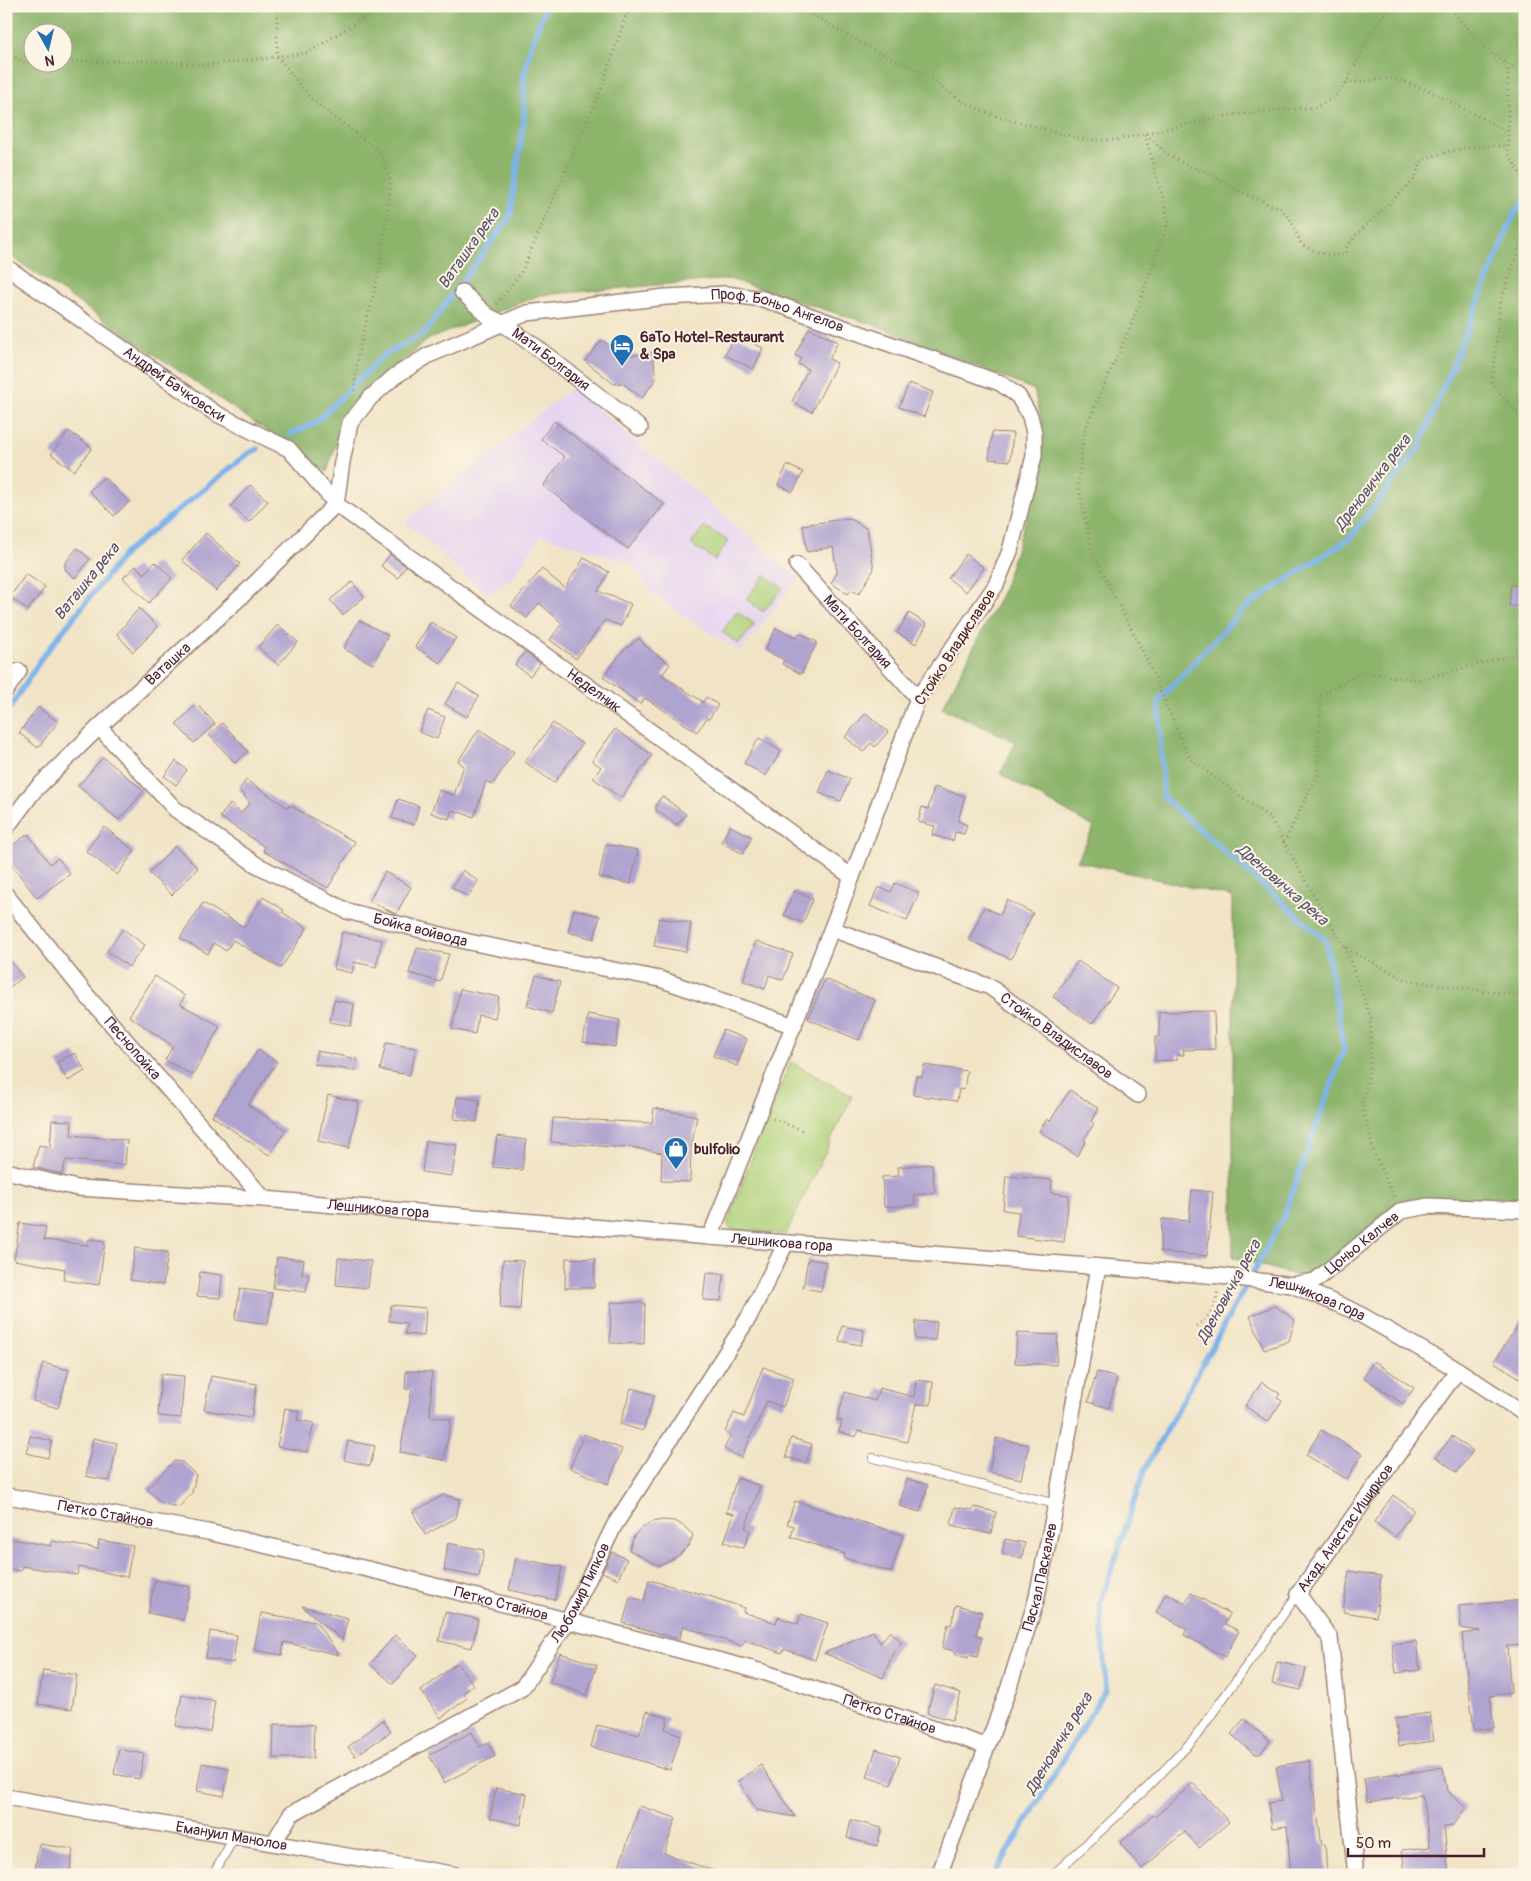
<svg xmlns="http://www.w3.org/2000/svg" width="1531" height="1881" viewBox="0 0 1531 1881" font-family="Pangolin,sans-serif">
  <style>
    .built { fill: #e5d3f1 }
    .green { fill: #b0d27b; stroke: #7d7853 }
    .forest { fill: #8cb46b; stroke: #6b6a4b; fill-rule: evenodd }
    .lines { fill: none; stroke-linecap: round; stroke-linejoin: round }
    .stream { stroke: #7bb2ea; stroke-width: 5.5 }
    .building { fill: #afa3d0 }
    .lane-casing { stroke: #9e8278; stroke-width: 10 }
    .street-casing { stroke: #9e8278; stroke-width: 18 }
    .path { stroke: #9e8278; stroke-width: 3; stroke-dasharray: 1 4; stroke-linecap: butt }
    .lane { stroke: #fff; stroke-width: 8 }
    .street { stroke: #fff; stroke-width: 15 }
    .labels { text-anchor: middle; stroke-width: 4; stroke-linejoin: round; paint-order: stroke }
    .street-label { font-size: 15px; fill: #4a1f2b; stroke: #fcf5e5 }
    .poi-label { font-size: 15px; font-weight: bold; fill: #4a1f2b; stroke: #fcf5e5; text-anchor: start }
    .water-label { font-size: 16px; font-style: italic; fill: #5b526e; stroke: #fcf5e5 }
  </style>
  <rect width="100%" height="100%" fill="#fcf5e5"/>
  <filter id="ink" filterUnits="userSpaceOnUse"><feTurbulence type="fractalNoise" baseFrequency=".02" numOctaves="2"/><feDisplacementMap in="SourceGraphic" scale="10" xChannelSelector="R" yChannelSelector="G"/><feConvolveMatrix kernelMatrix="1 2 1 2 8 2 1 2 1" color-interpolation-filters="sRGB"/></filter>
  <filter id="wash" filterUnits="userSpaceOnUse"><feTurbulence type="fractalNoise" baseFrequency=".0096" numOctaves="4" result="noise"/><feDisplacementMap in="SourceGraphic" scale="20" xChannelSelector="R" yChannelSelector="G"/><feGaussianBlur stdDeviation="1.12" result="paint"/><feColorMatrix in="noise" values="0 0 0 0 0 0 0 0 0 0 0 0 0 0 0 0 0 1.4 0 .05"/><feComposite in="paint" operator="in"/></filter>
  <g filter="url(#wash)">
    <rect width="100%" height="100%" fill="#f1e4c6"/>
    <path class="built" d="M572,388l227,190 -59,74 -85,-55 -24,-34 -90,-28 -29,44 -25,15 -82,-72z"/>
    <path class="green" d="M704,526l24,15 -13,19 -24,-16z
      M765,575l18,13 -20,24 -17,-13z
      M737,612l18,12 -16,20 -17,-12z
      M791,1062l61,34 -66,138 -55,-5 -3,-3v-4l39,-105z"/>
    <path class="forest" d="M6,6h1519v1204l-124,1 -86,70 -82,-24v-360l-156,-36 17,-34 -94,-53 16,-32 -74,-34 60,-115 37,-114 4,-52 -9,-37 -151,-62 -154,-49 -189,16 -111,44 -81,67 -21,66 -321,-219zM32,32h30v30h-30z"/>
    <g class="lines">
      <path class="stream" d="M290,434l26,-12 67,-66 41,-23 86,-116 14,-99v-42l7,-31 15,-39
        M6,714l37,-58 83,-104 123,-99 9,-4
        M994,1875l112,-186 -6,-85 45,-135 138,-251 61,-168 -18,-109 -163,-144 -4,-97 85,-92 106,-70 69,-90 96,-236 10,-12"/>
    </g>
    <g id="blocks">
      <path class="building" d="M809,328l29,14 -9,17 8,4 -25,49 -20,-10 16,-33 -10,-5 3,-6 -6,-3z
        M735,335l28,13 -10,21 -28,-14z
        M602,340l21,16 30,-3 3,26 -14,19 -20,-15 -8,1 -29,-23z
        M909,383l24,9 -9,25 -25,-10z
        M554,421l110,83 -36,45 -85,-63 22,-29 -24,-18z
        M69,431l23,17 -18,23 -23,-17z
        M992,432l21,1 -3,28 -21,-2z
        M787,465l16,7 -10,20 -15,-7z
        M104,477l25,25 -15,14 -25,-25z
        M250,485l18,16 -19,21 -18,-16z
        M849,518l18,11 7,40 -15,25 -8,-4 -3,4 -17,-11 6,-10 -4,-26 -26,5 -4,-27z
        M206,533l34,31 -24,27 -34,-31z
        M77,548l13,11 -15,19 -10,-9v-6z
        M390,554l16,12 -8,12 -17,-12z
        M966,554l18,14 -18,24 -18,-14z
        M584,558l25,14 -11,19 33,13 -10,22 -16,-6 -29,39 -26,-19 12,-17 -23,-20 -12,15 -16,-12 31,-37 23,19z
        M155,562l17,16 -23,25 -26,-25 13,-12 8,8z
        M26,574l19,13 -17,23 -18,-13z
        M352,582l12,15 -21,18 -13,-15z
        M1511,585l14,1v21l-16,-1z
        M139,608l19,19 -25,25 -16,-18z
        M909,613l18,11 -11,20 -19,-11z
        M359,620l29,15 -15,29 -29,-15z
        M431,622l25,16 -16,25 -25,-16z
        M278,625l20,17 -20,23 -20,-18z
        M776,628l21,10 2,-5 18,9 -16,32 -19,-10 2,-4 -19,-10z
        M639,638l5,7 26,19 -8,11 41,27 3,-5 12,8 -9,14 -2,-1 -10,14 -52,-34 -5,6 -37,-27 20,-26z
        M525,652l15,11 -10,13 -15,-11z
        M458,683l21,13 -12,21 -22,-13z
        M197,704l18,20 -21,19 -18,-19z
        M38,707l20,15 -20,26 -19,-15z
        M428,710l17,7 -8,22 -18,-7z
        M866,713l22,19 -13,15 -4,-4 -8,9 -18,-15z
        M222,723l26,28 -13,12 -26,-28z
        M553,723l29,21 -28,39 -29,-21z
        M479,729l35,23 -22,33 -6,-4 -12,36 -22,-7 -3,9 -18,-6 8,-23 15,5 10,-29 -6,-5z
        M615,729l37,26 -31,43 -28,-20 8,-11 -9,-6z
        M759,738l22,13 -15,25 -22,-13z
        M103,757l41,34 -25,29 -41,-34z
        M176,761l11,9 -11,15 -12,-9z
        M828,770l22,9 -9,22 -22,-8z
        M246,780l42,28 1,-3 66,37 -27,46 -65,-37 2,-4 -45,-30 10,-13 11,9 9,-10 -11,-13z
        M934,787l31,9 -7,25 9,4 -3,9 -9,-2 -2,9 -21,-6 3,-9 -17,-4 4,-15 6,2z
        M662,796l24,18 -9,11 -21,-15v-5z
        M398,799l21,7 -5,19 -22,-7z
        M730,826l22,11 -9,17 -22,-12z
        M104,827l31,24 -18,24 -31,-24z
        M28,834l22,30 8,-6 12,16 -33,24 -31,-41v-7z
        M606,844l32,6 -7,34 -32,-7z
        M175,846l23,22 -26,27 -23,-22z
        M463,870l15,11 -10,16 -16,-10z
        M385,872l26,15 -15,27 -27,-13z
        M895,883l24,10 -12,28 -37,-15 8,-19 13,5z
        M794,891l19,8 -10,24 -19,-8z
        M263,897l21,13 -2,2 25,16 -26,40 -48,-28 -7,11 -12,-8 -6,11 -28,-16 23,-35 41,24z
        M1007,900l26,13 -22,46 -42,-19 15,-33 16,8z
        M574,909l26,7 -6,23 -26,-7z
        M659,918l32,5 -5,29 -32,-6z
        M123,929l22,16 -16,22 -22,-16z
        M342,932l40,8 -6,27 -22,-5 -2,11 -18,-4z
        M756,941l37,13 -10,26 -14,-5 -4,14 -22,-8z
        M417,948l32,6 -9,28 -31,-9z
        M6,955l17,22 -17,13z
        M1078,961l39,27 -25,36 -39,-27z
        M536,975l24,7 -8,31 -25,-7z
        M155,976l30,20 -5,8 40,22 -27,49 -28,-15 8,-14 -44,-30z
        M825,979l50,21 -16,40 -51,-21z
        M460,989l39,8 -4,21 -17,-3 -3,19 -23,-5z
        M334,1000l20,4 -3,22 -21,-4z
        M1214,1011l1,38 -32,1 1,5h-7v5l-22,1v-24h4v-25z
        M588,1014l32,6 -5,27 -32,-5z
        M723,1030l24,9 -10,27 -24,-10z
        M386,1043l30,5 -6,27 -30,-5z
        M258,1050l19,12 -29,43 38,25 -17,25 -57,-39z
        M317,1051l40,8 -2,12 -41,-7z
        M75,1053l10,18 -17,10 -11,-19z
        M924,1065l43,6 -3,19 -5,-1 -2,12 -44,-6 3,-19 6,1z
        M1070,1090l29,19 -8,12 3,3 -10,15 2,2 -9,15 -38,-25 8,-12 3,2z
        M328,1095l31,7 -10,46 -31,-7z
        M457,1097l23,3 -3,22 -23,-3z
        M654,1108l43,8 -6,33 -1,33 -29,-1 1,-28 -37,-7v2l-74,-6 2,-24 99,5z
        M52,1120l20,1 -1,14 56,5 -2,25 -59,-5 -4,14 -29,-7 6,-22 11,2z
        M497,1136l29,4 -4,30 -29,-3z
        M426,1141l31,4 -5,31 -30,-4z
        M932,1164l3,29 -21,2 1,10 -31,2 -2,-30 17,-1 -1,-9z
        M1006,1176l46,4 -1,13 18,2 -5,47 -48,-6 3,-24 -16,-2z
        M1192,1190l21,2 -6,64 -47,-4 2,-33 27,2z
        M20,1223l26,4 -2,13 44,5 1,-6 16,2 -6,44 -36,-5 2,-11 -51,-9z
        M135,1248l33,4 -5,33 -33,-5z
        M277,1257l27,3 -2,14 7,1 -3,17 -33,-4z
        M338,1258l33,3 -3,27 -32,-3z
        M566,1258l29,1 -1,29h-29z
        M808,1259l18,3 -5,29 -18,-3z
        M503,1260l20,1 -3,48 -20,-1z
        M200,1272l22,3 -2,23 -23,-2z
        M706,1273l18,1 -3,27 -18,-1z
        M240,1289l32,4 -4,31 -33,-5z
        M611,1302l34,1 -1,41 -34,-1z
        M391,1305l35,3 -2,28 -19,-2 2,-11 -18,-2z
        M1275,1306l20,14 -6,21 -25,9 -14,-34z
        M1525,1314v67l-31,-19z
        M916,1321l21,1 -2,18 -20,-1z
        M842,1326l22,4 -3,15 -22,-4z
        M1017,1333l41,2 -2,30 -41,-2z
        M1374,1361l40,27 -11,16 -40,-27z
        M43,1363l26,7 -11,38 -25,-7z
        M763,1367l31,11 -11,29 -16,-6 -26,57 -17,-9 7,-14 -6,-3 9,-19 10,4z
        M406,1371l26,1 -2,44 21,3 -7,41 -44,-8 12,-63h-7z
        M1097,1372l20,6 -8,30 -21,-6z
        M161,1374l23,2 -3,42 -23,-2z
        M211,1376l46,8 -6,34 -47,-8z
        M916,1380l17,2 -2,23 -15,-1 -9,38 -49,-11 -2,6 -17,-5 3,-11 -5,-1 8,-28 30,9 4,-13 35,9z
        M1262,1382l18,12 -3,4 5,3 -14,21 -23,-16z
        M631,1388l23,7 -11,36 -23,-7z
        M285,1408l14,3 -2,9 17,3 -7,29 -30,-6z
        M1321,1430l41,24 -15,25 -41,-24z
        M584,1434l38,15 -14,35 -38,-16z
        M30,1436l22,5 -4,17 -22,-5z
        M1452,1436l21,15 -16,21 -21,-15z
        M93,1438l24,5 -7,38 -24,-5z
        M791,1438l21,6 -6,19 -20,-6z
        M996,1438l33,7 -8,34 -32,-7z
        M348,1441l27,5 -5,20 -26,-6z
        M174,1461l8,1 14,13 -4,18 -13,14 -16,-3 -16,-15z
        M737,1478l23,8 -15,42 5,2 -6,18 -20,-6 10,-28 -8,-2z
        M907,1479l21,6 -8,27 -21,-6z
        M443,1495l17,4 -4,19 -31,17 -12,-23z
        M1393,1495l21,15 -19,27 -21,-15z
        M795,1501l108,34 -12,37 -47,-14 1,-4 -54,-17 3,-11 -7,-2z
        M955,1507l18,3 1,-3 22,5 -5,22 -40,-9z
        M663,1520l12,1 10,6 8,8 -4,11 -8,8 -21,12 -31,-16 5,-14 8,-8 10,-6z
        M6,1538l45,8 1,-5 46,8 1,-9 34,6 -6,31 -48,-10 -2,8 -55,-9 -1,5 -15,-2z
        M1005,1539l20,4 -3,15 -20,-4z
        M448,1543l36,7 -5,27 -35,-7z
        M612,1552l15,7 -9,20 -16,-7z
        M516,1558l46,9 -7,33 -46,-10z
        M1349,1571l32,5 -5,41 -33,-5z
        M155,1580l35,7 -7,33 -35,-7z
        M649,1580l60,16 36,12 -2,4 33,11 2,-6 20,7 3,-10 27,9 -13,37 -31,-11 -2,4 -37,-13 -3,6 -59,-20 -4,13 -56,-16 7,-26 14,4z
        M1166,1593l19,10 6,-10 39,21 -5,10 14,7 -14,26 -41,-22 3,-6 -31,-17z
        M1525,1600v45l-18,1 4,47 -21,3 4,32 -20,2 -12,-96 18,-3 -19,-3 -2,-22z
        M956,1605l26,7 -6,23 6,2 -5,20 -8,-2 -1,3 -14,-4 1,-3 -13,-3 6,-24 3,1z
        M302,1606l46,12 -6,22z
        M445,1612l33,7 -6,29 -33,-7z
        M261,1613l55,9 23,33 -55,-13 -2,13 -28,-5z
        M210,1631l27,4 -4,28 -27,-5z
        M873,1631l7,12 10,-12 12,11 -9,11 -10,25 -59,-25z
        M395,1635l23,20 -25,29 -23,-20z
        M1416,1641l4,29 -24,3 -4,-29z
        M560,1653l37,12 -10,30 -37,-13z
        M1277,1662l29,6 -5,22 -29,-6z
        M457,1663l17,22 -11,8 4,5 -26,20 -20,-27z
        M43,1670l34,5 -5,34 -34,-5z
        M935,1685l26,8 -9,27 -25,-7z
        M182,1695l33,6 -5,31 -34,-6z
        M647,1711l21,7 -3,11 16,6 -11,35 -48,-15 -31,-8 6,-22 42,10z
        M1430,1713l4,28 -35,5 -4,-28z
        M1244,1719l26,22 -10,13h-6l-23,-20z
        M383,1720l8,12 -36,24 -7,-9z
        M274,1724l40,1 -1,33h-40z
        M472,1732l8,15 8,-4 7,13 -51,27 -15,-28z
        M119,1749l25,5 -5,25 -25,-5z
        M876,1749l24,8 -9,28 -24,-8z
        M1309,1761l13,84 3,-1 2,31h-36l-4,-49 -15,2 -4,-25 14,-2 -6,-35z
        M202,1763l27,5 -5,28 -27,-5z
        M761,1765l34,52 -38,-7 -19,-29z
        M1443,1767l4,24 19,17 -14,18 -8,1 5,48h-44l-3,-25 28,-3 -8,-52 -55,7 -3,-24 34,-5v2z
        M1193,1783l36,39 -30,26 -14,-16 -43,37 -22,-26 33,-28 2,2z
        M496,1788l31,6 -6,31 -31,-7z
        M640,1806l36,12 -12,35 55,20v2h-103z
        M851,1820l31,8 -5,18 -30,-8z
        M39,1844l34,5 -4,26h-35z"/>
    </g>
  </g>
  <g filter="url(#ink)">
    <use href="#blocks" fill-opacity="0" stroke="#9e8278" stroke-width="1"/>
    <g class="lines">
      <defs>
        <path id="lane" d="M873,1458l183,46
          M213,1875l22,-39
          M1053,1875l96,-89 45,-47 104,-145"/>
        <g id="street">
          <path id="s1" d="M6,267l209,146 74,36 47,55 516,373"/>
          <path id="s2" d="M462,292l26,24 14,7 34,24 104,81"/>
          <path id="s3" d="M336,504l6,-42 8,-39 20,-25 25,-22 34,-21 98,-42 139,-16 59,-3 38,5 237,84 18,13 12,20 4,17v23l-24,95 -14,34 -78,113 -66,179 -142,360"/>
          <path id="s4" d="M797,565l121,133"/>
          <path d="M6,690l13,-19"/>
          <path id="s5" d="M99,727l76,82 82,56 90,46 122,31 191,37 134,47"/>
          <path id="s6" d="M6,828l27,-36 66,-65 145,-133 92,-90"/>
          <path id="s7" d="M6,895l82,102 176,202"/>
          <path id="s8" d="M832,929l158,58 148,108"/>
          <path id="s9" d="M6,1171l71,17 187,11 446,38 510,39 72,9 62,26 104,59 67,44"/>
          <path id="s10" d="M1292,1285l23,-4 86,-70 28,-5 96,4"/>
          <path id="s11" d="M6,1498l2,-2 200,36 189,44 366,96 223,74"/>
          <path id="s12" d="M6,1797l451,78"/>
          <path id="s13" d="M274,1842l17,-28 231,-126 46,-67 46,-95 135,-209 37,-74"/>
          <path id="s14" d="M939,1875l69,-185 28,-89 20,-97 42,-237"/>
          <path id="s15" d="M1356,1875l-26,-237 -32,-44 160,-224"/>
        </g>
      </defs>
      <use href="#lane" class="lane-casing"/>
      <use href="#street" class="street-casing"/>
      <path class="path" d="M277,6v50l34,43 69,53 11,30 -11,87 -22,85 -4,38
        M784,6l20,4 75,43 41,18 40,29 32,15 93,25h30l114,-25 88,-8 18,-10 11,-14 28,-55 17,-22
        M1447,6l46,49 32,20
        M6,53l19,10 7,-1
        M62,62l91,-1 56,4 99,-12 61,-39 8,-8
        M1508,65v88l17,28
        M1346,83l47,-5 37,13 78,41
        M1145,134l24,87 -37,102 -48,108 -6,53 14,67 55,109 42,98 81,60 74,129 62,33 83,12 36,3
        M1146,134l20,19 22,13 19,6 27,16 36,17 9,2 11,12 12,26c15,7 27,13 43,9l2,-7 9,-12 58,-55 8,-20c28,-11 55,-15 86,-14
        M1525,231l-25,73 -8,80 33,38
        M497,304l25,-33 80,-184 24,-72 8,-8 5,-1
        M1284,843l33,-67 4,-81 40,-23 58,8 106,-28
        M1345,947l26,71 -1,51 -8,35 12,49 20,44
        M773,1119l31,12
        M1196,1326c13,-8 19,-19 22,-35"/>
      <use href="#lane" class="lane"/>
      <use href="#street" class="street"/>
    </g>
  </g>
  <defs>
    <symbol id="hotel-pin" viewBox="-11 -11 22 30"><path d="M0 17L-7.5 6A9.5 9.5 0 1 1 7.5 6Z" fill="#1f6fb2" stroke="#fcf5e5"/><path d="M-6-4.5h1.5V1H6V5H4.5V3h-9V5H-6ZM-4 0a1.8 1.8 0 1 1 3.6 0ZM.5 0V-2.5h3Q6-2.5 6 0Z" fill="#fff"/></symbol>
    <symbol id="shop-pin" viewBox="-11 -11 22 30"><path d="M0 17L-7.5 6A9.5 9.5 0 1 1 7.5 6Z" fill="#1f6fb2" stroke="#fcf5e5"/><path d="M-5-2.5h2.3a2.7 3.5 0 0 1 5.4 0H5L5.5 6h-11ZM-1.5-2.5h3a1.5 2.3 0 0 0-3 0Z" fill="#fff"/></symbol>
  </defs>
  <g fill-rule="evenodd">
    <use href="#hotel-pin" x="608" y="332" width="28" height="38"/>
    <use href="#shop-pin" x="662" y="1135" width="28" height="38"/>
  </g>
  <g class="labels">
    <g class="street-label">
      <text dy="5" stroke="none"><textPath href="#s3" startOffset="548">Проф. Боньо Ангелов</textPath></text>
      <text dy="5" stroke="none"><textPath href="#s2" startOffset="112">Мати Болгария</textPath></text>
      <text dy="5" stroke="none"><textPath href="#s1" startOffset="205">Андрей Бачковски</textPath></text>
      <text dy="5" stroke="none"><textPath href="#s4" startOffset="90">Мати Болгария</textPath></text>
      <text transform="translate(955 647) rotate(-57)" y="5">Стойко Владиславов</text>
      <text dy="5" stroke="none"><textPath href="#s6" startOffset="231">Ваташка</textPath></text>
      <text dy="5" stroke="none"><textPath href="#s1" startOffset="728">Неделник</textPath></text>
      <text dy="5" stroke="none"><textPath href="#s5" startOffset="388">Бойка войвода</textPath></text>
      <text dy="5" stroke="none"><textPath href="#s8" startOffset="251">Стойко Владиславов</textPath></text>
      <text dy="5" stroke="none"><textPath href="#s7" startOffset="199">Песнопойка</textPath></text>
      <text dy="5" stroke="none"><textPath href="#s9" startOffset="375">Лешникова гора</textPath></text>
      <text dy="5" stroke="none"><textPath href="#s9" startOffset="780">Лешникова гора</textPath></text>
      <text dy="5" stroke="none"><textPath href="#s10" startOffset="84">Цоньо Калчев</textPath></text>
      <text dy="5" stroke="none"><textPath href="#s9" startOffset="1320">Лешникова гора</textPath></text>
      <text dy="5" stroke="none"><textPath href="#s11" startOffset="102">Петко Стайнов</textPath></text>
      <text dy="5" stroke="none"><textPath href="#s15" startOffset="374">Акад. Анастас Иширков</textPath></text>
      <text dy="5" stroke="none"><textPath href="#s14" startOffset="315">Паскал Паскалев</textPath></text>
      <text dy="5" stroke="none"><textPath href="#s13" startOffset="408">Любомир Пипков</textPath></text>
      <text dy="5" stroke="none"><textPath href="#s11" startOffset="508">Петко Стайнов</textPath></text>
      <text dy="5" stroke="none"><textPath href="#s11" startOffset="912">Петко Стайнов</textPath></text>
      <text dy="5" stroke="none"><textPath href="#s12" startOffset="229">Емануил Манолов</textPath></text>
    </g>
    <g class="poi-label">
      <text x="640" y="342">6aTo Hotel-Restaurant<tspan x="640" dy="17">&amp; Spa</tspan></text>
      <text x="694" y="1154">bulfolio</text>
    </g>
    <g class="water-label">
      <text transform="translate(468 248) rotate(-55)" y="6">Ваташка река</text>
      <text transform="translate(1372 482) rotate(-53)" y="6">Дреновичка река</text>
      <text transform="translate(86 581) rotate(-51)" y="6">Ваташка река</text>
      <text transform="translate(1283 884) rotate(41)" y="6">Дреновичка река</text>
      <text transform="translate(1228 1291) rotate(-61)" y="6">Дреновичка река</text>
      <text transform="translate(1058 1743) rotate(-59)" y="6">Дреновичка река</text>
    </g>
  </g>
  <rect width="1531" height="1881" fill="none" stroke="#fcf5e5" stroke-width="25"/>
  <g transform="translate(48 48) rotate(172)"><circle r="24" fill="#fcf5e5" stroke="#b59f9b"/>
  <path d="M0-4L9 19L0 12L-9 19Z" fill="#1f6fb2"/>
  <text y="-8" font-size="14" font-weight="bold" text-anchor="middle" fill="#4a1f2b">N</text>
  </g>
  <path d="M1348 1848v8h136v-8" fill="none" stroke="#4a1f2b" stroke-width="2.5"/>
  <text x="1356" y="1848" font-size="15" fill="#4a1f2b" stroke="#fcf5e5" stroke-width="4" paint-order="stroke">50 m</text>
</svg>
